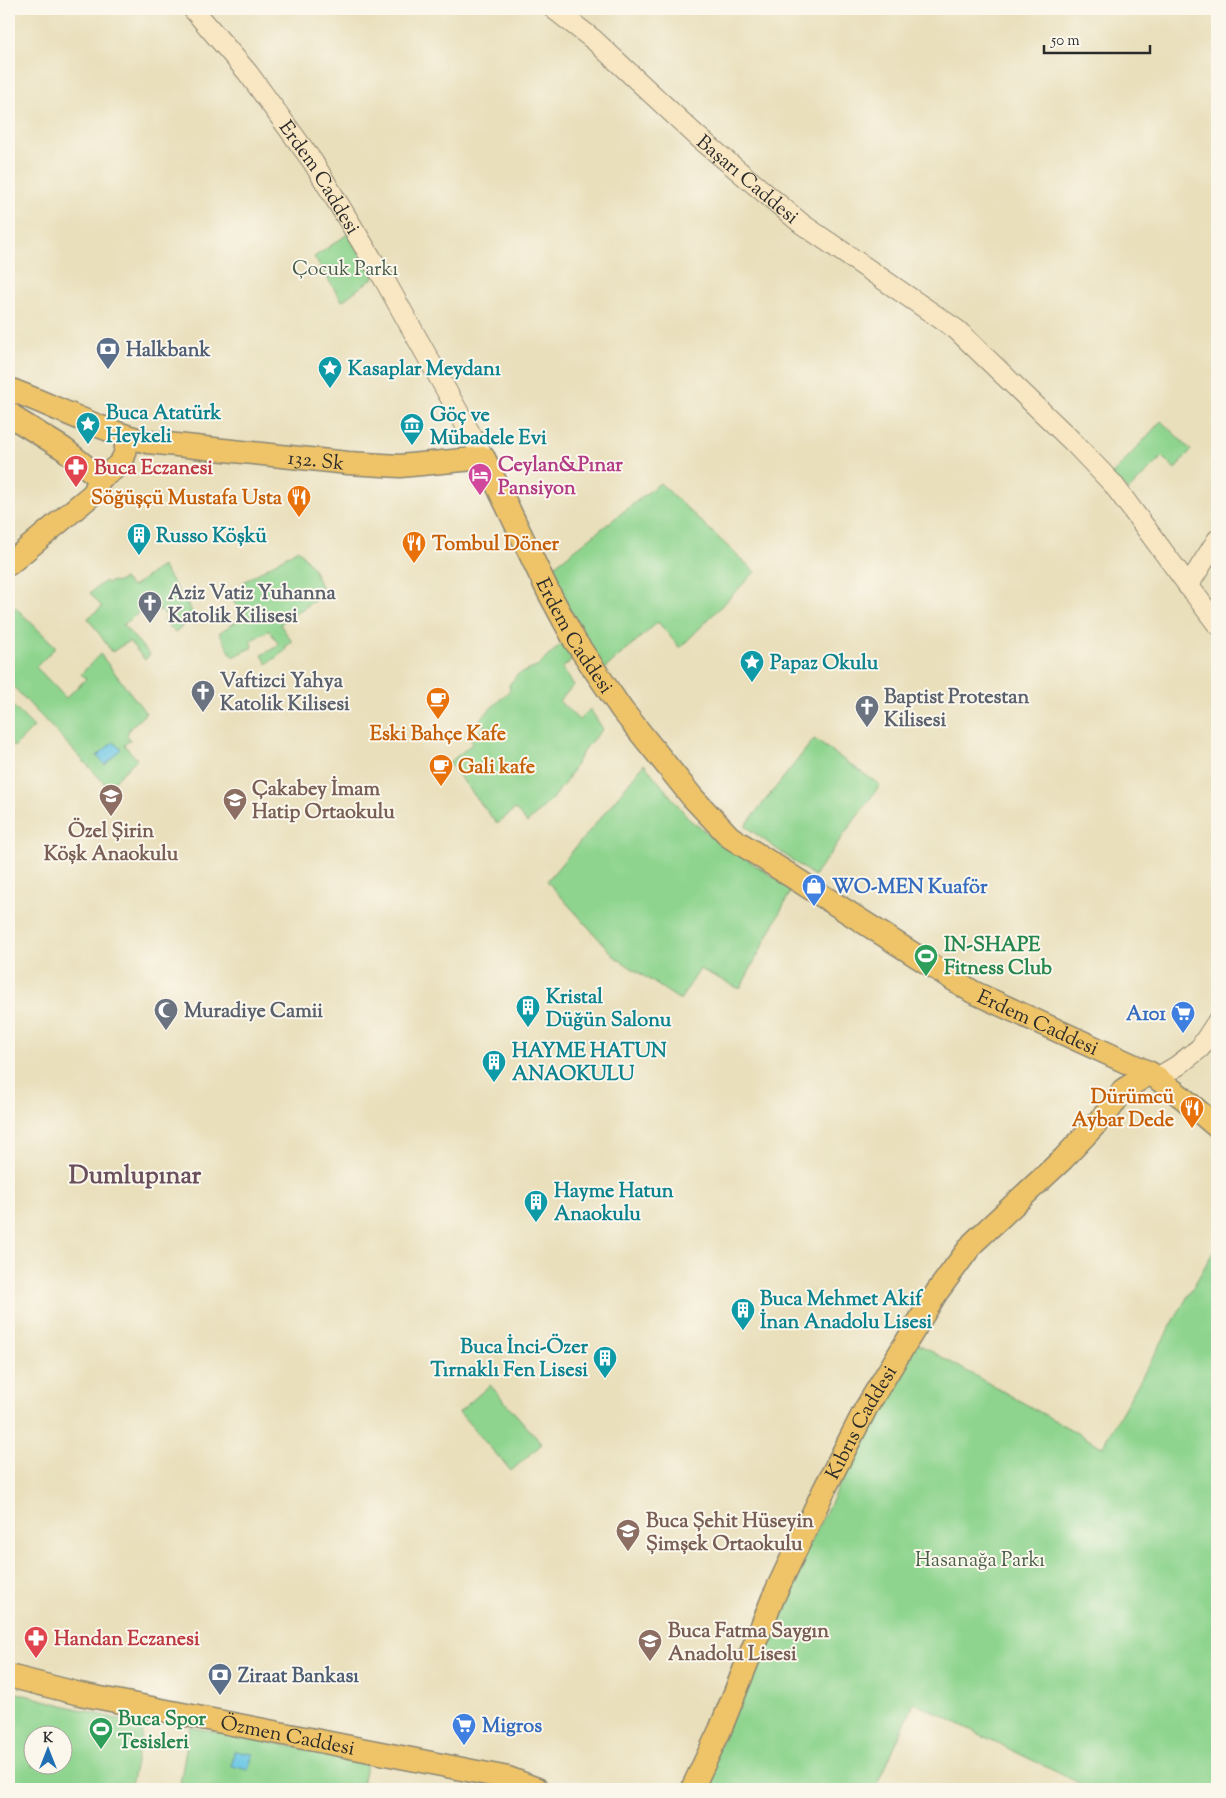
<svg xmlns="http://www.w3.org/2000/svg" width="1226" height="1798" viewBox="0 0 1226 1798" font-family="'Sorts Mill Goudy',serif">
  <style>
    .green { fill: #8ed48e; stroke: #5c805c; fill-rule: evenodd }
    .water { fill: #67c6e5; stroke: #497888 }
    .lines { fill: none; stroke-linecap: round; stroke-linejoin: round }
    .secondary-casing { stroke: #8a8573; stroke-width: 22 }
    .primary-casing { stroke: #8a8573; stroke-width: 25 }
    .secondary { stroke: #f9e7c3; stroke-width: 20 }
    .primary { stroke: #efc469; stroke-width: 22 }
    .labels { text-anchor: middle; stroke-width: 4; stroke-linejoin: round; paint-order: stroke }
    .street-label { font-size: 20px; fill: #2b2b2b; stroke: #fbf7ec }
    .park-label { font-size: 20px; fill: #495e49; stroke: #fbf7ec }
    .service-label { font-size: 20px; font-weight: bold; fill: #4e5e75; stroke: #fbf7ec; text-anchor: start }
    .culture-label { font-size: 20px; font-weight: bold; fill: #0d838f; stroke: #fbf7ec; text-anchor: start }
    .hotel-label { font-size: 20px; font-weight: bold; fill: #b23c85; stroke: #fbf7ec; text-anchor: start }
    .health-label { font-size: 20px; font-weight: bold; fill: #be3a42; stroke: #fbf7ec; text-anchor: start }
    .food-label { font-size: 20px; font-weight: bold; fill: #c56008; stroke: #fbf7ec; text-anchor: end }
    .worship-label { font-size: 20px; font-weight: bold; fill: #5b616d; stroke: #fbf7ec; text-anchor: start }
    .education-label { font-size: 20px; font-weight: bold; fill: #785e54; stroke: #fbf7ec; text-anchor: start }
    .shop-label { font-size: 20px; font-weight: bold; fill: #366cbe; stroke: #fbf7ec; text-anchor: start }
    .leisure-label { font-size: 20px; font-weight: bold; fill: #27864d; stroke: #fbf7ec; text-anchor: start }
    .district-label { font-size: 25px; font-weight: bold; fill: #6a505c; stroke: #fbf7ec }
  </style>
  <rect width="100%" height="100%" fill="#fbf7ec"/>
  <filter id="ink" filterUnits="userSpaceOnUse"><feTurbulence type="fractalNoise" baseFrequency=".02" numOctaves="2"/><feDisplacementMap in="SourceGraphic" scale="10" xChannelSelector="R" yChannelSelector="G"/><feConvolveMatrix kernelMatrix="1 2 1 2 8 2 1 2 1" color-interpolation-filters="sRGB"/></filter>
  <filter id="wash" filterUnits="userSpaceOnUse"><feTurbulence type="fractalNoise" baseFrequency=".0096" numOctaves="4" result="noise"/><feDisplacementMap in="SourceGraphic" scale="20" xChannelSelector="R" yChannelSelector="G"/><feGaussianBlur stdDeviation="1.12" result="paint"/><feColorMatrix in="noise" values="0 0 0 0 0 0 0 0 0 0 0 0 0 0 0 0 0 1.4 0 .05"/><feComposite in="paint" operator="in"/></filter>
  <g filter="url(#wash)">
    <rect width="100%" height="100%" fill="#e9dfbb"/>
    <path class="green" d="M348,234l26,43 -32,24 -28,-44z
      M1161,421l30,29 -16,19 -13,-12 -33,33 -18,-14z
      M660,483l95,89 -75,76 -22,-26 -56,49 -53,-101z
      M298,549l15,19 11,26 -44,30 12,18 -7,5 1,3 -19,14 -5,-9 17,-10 -10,-15 -19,11 3,6 -20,10 -14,-24 24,-16 -11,-18 14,-9 -4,-7z
      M162,566l33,50 -20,16 -11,-12 3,-4 -7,-6 -2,1 -4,-3 -4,3 -4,-4 -23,18 27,30 -5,5 -16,-19 -17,11 -24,-34 14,-11 -12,-14 15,-12 2,2 7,-2 2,2 8,-4 8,8z
      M15,607l41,40 -20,20 30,31 20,-19 -5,-5 19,-20 46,59 -16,15 -3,7 3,5 -6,5 13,14 -29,28 -99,-105v-71z
      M561,644l15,13 -14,11 12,17 -15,16 20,19 11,-11 13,20 -18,19 -18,32 -13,17 -27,26 -12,-14 -18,15 -48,-61 24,-20 -3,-3 15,-14 -6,-6 31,-30 -1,-5 9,-11 19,-7z
      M9,702l25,25 -20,20 -5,-5z
      M814,739l66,46 -66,91 -69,-50z
      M644,764l47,57 32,23 69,45 -52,100 -40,-20 -20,31 -65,-43 -68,-76 60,-71z
      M1217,1245v544h-126l-177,-87 -38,87h-174l73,-179 59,-114 37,-80 42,-75 189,106z
      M490,1385l52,59 -31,27 -52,-59z
      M9,1691l135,35 -14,63h-121zM32,1736h30v30h-30z
      M190,1727l177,34 -6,28h-182z"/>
    <path class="water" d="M113,742l8,7 -16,16 -8,-9z
      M234,1751l19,3 -5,16 -16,-4z"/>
  </g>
  <g filter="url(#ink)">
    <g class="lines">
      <defs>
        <g id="secondary">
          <path id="s1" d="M193,9l55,64 65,89 71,117 100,179"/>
          <path id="s2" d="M554,9l40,31 104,97 104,87 155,106 115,111 41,43 104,140"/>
          <path d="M1188,586l29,-46"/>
          <path d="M1157,1078l20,-12 23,-18 17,-26"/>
        </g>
        <g id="primary">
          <path id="s3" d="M9,389c45,17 93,42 139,53l200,21 52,3 84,-8 64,133 27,50 47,69 71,88 37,39 243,155 177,81 33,25 34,29"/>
          <path d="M9,413l8,7 47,29 36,29"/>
          <path d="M100,478c19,-11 28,-18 26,-41"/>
          <path d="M9,564l85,-71 6,-15"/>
          <path id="s4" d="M9,1676l71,18 428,84 29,11"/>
          <path id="s5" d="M692,1789l28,-59 53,-132 51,-108 42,-82 71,-116 36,-49 90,-84 47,-50 13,-19 27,-17"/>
        </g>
      </defs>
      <use href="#secondary" class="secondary-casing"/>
      <use href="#primary" class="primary-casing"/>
      <use href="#secondary" class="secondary"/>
      <use href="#primary" class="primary"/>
    </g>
  </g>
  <defs>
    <symbol id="bank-pin" viewBox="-11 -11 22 30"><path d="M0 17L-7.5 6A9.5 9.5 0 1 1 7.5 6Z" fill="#5c6f8a" stroke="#fbf7ec"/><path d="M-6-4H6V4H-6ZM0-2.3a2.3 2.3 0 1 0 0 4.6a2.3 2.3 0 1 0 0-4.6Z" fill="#fff"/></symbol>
    <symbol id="sight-pin" viewBox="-11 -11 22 30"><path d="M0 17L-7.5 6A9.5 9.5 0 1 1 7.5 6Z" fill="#0f9aa8" stroke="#fbf7ec"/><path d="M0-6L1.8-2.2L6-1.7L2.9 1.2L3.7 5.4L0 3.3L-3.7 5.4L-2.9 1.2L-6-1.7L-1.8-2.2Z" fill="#fff"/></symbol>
    <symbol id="museum-pin" viewBox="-11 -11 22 30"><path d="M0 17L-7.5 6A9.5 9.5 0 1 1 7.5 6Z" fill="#0f9aa8" stroke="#fbf7ec"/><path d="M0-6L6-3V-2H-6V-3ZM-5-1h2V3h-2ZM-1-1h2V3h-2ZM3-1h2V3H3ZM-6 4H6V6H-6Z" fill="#fff"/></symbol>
    <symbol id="pharmacy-pin" viewBox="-11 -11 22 30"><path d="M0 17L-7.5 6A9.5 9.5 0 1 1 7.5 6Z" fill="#e0444e" stroke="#fbf7ec"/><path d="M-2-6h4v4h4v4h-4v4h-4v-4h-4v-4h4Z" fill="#fff"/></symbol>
    <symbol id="hotel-pin" viewBox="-11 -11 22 30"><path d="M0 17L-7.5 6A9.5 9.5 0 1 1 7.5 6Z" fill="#d1479c" stroke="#fbf7ec"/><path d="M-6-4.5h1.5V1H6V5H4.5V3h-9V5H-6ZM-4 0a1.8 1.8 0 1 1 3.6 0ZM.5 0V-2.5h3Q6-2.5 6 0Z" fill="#fff"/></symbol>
    <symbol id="restaurant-pin" viewBox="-11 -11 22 30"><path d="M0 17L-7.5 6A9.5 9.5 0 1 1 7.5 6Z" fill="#e8710a" stroke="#fbf7ec"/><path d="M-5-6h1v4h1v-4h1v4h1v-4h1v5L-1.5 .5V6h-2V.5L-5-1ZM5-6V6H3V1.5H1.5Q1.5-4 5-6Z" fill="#fff"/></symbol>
    <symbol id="building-pin" viewBox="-11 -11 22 30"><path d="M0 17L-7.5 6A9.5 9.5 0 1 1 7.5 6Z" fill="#0f9aa8" stroke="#fbf7ec"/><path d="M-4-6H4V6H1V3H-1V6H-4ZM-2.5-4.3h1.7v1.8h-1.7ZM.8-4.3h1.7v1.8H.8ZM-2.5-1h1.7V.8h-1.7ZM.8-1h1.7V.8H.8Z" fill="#fff"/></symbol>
    <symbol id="church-pin" viewBox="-11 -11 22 30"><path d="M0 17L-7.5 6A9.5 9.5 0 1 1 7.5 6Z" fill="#6b7280" stroke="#fbf7ec"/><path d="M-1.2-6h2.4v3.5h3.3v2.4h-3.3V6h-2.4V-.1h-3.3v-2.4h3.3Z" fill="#fff"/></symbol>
    <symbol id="cafe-pin" viewBox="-11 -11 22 30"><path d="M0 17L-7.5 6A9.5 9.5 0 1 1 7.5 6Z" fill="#e8710a" stroke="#fbf7ec"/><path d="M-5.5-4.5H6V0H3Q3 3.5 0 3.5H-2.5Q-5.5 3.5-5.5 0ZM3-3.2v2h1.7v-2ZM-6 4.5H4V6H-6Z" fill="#fff"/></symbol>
    <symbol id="school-pin" viewBox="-11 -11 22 30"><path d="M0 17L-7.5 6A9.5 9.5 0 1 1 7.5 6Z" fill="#8d6e63" stroke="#fbf7ec"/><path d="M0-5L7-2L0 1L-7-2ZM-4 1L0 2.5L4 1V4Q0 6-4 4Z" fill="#fff"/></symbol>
    <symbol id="shop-pin" viewBox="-11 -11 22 30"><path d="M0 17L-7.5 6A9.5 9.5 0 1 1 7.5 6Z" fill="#3f7fe0" stroke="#fbf7ec"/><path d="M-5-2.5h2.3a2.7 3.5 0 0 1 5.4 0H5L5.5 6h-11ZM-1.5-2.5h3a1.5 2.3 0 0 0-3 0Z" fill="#fff"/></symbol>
    <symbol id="stadium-pin" viewBox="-11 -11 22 30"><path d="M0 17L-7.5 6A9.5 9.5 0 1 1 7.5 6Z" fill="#2e9e5b" stroke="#fbf7ec"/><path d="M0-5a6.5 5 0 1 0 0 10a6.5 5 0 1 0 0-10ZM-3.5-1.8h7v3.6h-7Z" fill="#fff"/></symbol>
    <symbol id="mosque-pin" viewBox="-11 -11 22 30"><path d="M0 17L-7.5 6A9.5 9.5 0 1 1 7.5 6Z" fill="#6b7280" stroke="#fbf7ec"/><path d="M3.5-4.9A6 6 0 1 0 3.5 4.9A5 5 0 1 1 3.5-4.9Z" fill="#fff"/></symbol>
    <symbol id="supermarket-pin" viewBox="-11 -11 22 30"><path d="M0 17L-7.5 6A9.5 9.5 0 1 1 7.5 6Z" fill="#3f7fe0" stroke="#fbf7ec"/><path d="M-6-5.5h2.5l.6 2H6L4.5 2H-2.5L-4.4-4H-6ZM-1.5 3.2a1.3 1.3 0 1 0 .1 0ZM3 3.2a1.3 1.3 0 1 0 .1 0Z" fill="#fff"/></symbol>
  </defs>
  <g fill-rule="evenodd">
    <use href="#bank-pin" x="94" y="335" width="28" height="38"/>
    <use href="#sight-pin" x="316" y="354" width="28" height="38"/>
    <use href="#sight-pin" x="74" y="410" width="28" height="38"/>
    <use href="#museum-pin" x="398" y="411" width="28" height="38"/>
    <use href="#pharmacy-pin" x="62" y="453" width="28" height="38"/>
    <use href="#hotel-pin" x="466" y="461" width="28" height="38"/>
    <use href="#restaurant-pin" x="285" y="483" width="28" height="38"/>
    <use href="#building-pin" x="125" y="521" width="28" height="38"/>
    <use href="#restaurant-pin" x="400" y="529" width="28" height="38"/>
    <use href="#church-pin" x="136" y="589" width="28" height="38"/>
    <use href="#sight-pin" x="738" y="648" width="28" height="38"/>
    <use href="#church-pin" x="189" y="678" width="28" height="38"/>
    <use href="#cafe-pin" x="424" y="685" width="28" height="38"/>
    <use href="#church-pin" x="853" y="693" width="28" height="38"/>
    <use href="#cafe-pin" x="427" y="752" width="28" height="38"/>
    <use href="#school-pin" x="97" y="782" width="28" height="38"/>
    <use href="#school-pin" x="221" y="786" width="28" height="38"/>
    <use href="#shop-pin" x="800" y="872" width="28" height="38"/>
    <use href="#stadium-pin" x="912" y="942" width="28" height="38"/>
    <use href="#building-pin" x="514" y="993" width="28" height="38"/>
    <use href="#mosque-pin" x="152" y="996" width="28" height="38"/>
    <use href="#supermarket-pin" x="1169" y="999" width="28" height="38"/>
    <use href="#building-pin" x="480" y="1048" width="28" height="38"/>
    <use href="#restaurant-pin" x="1178" y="1094" width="28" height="38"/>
    <use href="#building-pin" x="522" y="1188" width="28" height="38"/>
    <use href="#building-pin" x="729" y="1296" width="28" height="38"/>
    <use href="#building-pin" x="591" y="1344" width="28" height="38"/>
    <use href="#school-pin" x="614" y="1517" width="28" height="38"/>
    <use href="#pharmacy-pin" x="22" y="1624" width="28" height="38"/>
    <use href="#school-pin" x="636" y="1627" width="28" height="38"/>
    <use href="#bank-pin" x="206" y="1661" width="28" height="38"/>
    <use href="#supermarket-pin" x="450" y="1711" width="28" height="38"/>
    <use href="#stadium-pin" x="87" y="1715" width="28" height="38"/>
  </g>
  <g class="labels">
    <g class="street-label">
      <text dy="7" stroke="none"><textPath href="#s1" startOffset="211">Erdem Caddesi</textPath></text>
      <text dy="7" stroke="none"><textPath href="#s2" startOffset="258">Başarı Caddesi</textPath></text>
      <text dy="7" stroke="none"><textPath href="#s3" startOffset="318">132. Sk</textPath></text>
      <text dy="7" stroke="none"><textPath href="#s3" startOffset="686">Erdem Caddesi</textPath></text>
      <text dy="7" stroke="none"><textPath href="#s3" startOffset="1301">Erdem Caddesi</textPath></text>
      <text dy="7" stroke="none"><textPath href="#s5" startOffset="404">Kıbrıs Caddesi</textPath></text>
      <text dy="7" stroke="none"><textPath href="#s4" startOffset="285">Özmen Caddesi</textPath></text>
    </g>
    <g class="park-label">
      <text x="345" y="275">Çocuk Parkı</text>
      <text x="980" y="1566">Hasanağa Parkı</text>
    </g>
    <g class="service-label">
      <text x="126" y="356">Halkbank</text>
      <text x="238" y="1682">Ziraat Bankası</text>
    </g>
    <g class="culture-label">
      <text x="348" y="375">Kasaplar Meydanı</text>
      <text x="106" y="419">Buca Atatürk<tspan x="106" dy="23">Heykeli</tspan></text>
      <text x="430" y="421">Göç ve<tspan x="430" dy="23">Mübadele Evi</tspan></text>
      <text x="156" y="542">Russo Köşkü</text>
      <text x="770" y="669">Papaz Okulu</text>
      <text x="546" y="1003">Kristal<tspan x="546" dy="23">Düğün Salonu</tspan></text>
      <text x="512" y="1057">HAYME HATUN<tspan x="512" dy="23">ANAOKULU</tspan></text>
      <text x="554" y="1197">Hayme Hatun<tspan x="554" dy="23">Anaokulu</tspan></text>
      <text x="760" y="1305">Buca Mehmet Akif<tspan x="760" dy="23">İnan Anadolu Lisesi</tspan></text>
      <text x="588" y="1353" text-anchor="end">Buca İnci-Özer<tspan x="588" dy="23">Tırnaklı Fen Lisesi</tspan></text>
    </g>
    <g class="hotel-label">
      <text x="498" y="471">Ceylan&amp;Pınar<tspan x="498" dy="23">Pansiyon</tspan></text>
    </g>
    <g class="health-label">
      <text x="94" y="474">Buca Eczanesi</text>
      <text x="54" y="1645">Handan Eczanesi</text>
    </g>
    <g class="food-label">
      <text x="282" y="504">Söğüşçü Mustafa Usta</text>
      <text x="432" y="550" text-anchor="start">Tombul Döner</text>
      <text x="438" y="740" text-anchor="middle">Eski Bahçe Kafe</text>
      <text x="458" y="773" text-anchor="start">Gali kafe</text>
      <text x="1174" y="1103">Dürümcü<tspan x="1174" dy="23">Aybar Dede</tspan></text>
    </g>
    <g class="worship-label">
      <text x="168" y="599">Aziz Vatiz Yuhanna<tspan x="168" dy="23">Katolik Kilisesi</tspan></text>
      <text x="220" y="687">Vaftizci Yahya<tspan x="220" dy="23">Katolik Kilisesi</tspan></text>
      <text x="884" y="703">Baptist Protestan<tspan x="884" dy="23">Kilisesi</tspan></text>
      <text x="184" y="1017">Muradiye Camii</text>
    </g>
    <g class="education-label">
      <text x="252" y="795">Çakabey İmam<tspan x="252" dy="23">Hatip Ortaokulu</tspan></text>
      <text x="111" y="837" text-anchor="middle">Özel Şirin<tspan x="111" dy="23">Köşk Anaokulu</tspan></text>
      <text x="646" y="1527">Buca Şehit Hüseyin<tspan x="646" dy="23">Şimşek Ortaokulu</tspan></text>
      <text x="668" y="1637">Buca Fatma Saygın<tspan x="668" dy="23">Anadolu Lisesi</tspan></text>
    </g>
    <g class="shop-label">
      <text x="832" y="893">WO-MEN Kuaför</text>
      <text x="1166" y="1020" text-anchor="end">A101</text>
      <text x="482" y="1732">Migros</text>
    </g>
    <g class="leisure-label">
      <text x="944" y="951">IN-SHAPE<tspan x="944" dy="23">Fitness Club</tspan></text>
      <text x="118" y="1725">Buca Spor<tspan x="118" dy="23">Tesisleri</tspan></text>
    </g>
    <g class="district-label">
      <text x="135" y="1183">Dumlupınar</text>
    </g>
  </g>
  <rect width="1226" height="1798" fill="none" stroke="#fbf7ec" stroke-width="30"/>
  <g transform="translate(48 1750)"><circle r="24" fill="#fbf7ec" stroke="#a8a59f"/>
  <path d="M0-4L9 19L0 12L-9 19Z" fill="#1f6fb2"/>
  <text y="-8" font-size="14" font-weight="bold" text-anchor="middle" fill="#2b2b2b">K</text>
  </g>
  <path d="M1044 45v8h106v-8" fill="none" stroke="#2b2b2b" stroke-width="2.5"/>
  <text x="1051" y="45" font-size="15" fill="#2b2b2b" stroke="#fbf7ec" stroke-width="4" paint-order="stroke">50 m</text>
</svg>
